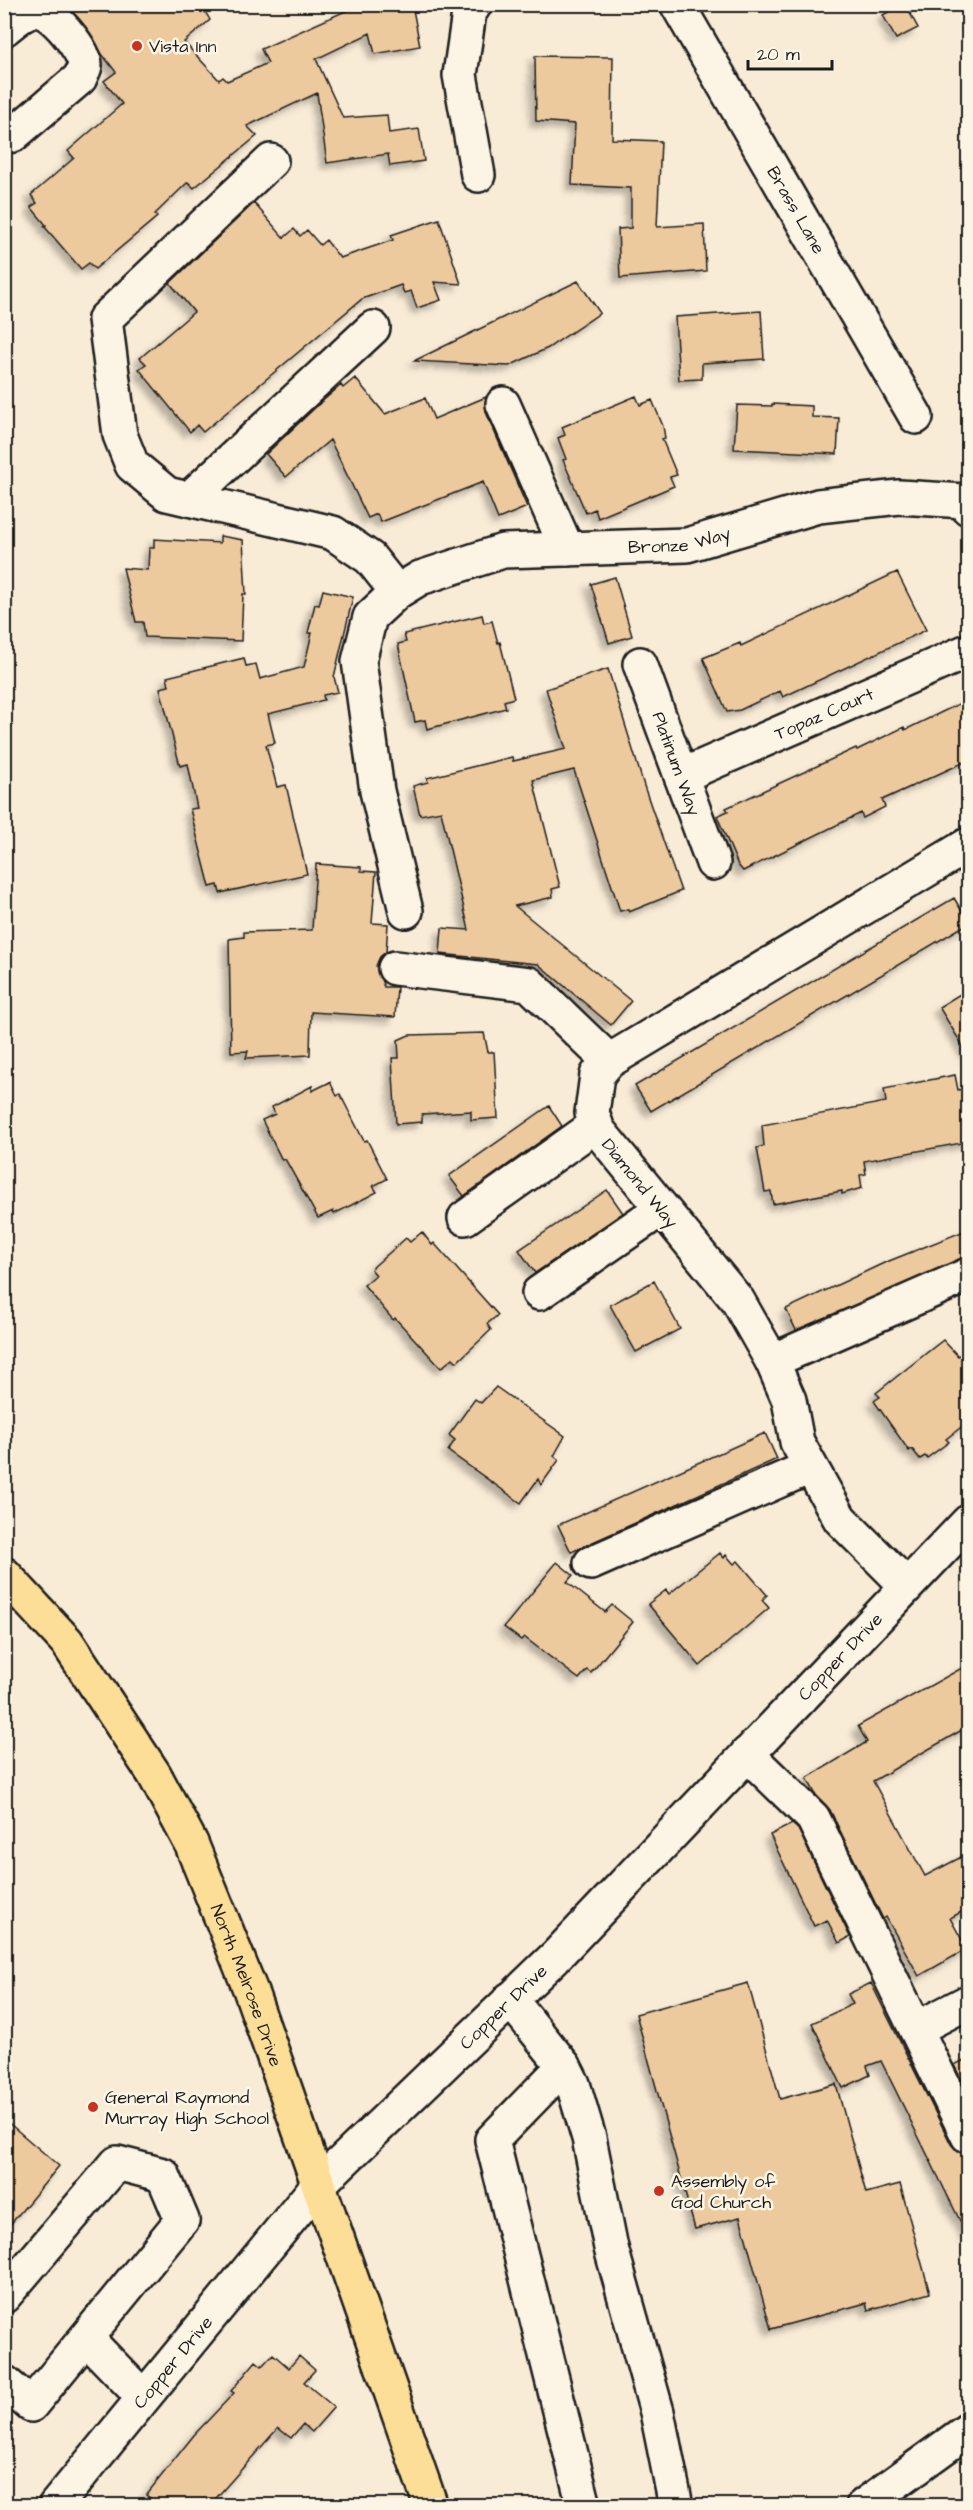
<svg xmlns="http://www.w3.org/2000/svg" width="973" height="2510" viewBox="0 0 973 2510" font-family="'Architects Daughter',sans-serif">
  <style>
    .building { fill: #edc99e; stroke: #1c1c1c; stroke-width: 1.5; filter: url(#shadow) }
    .lines { fill: none; stroke-linecap: round; stroke-linejoin: round }
    .minor-casing { stroke: #1c1c1c; stroke-width: 38 }
    .major-casing { stroke: #1c1c1c; stroke-width: 38 }
    .minor { stroke: #fcf5e5; stroke-width: 33 }
    .major { stroke: #fdde96; stroke-width: 33 }
    .poi-dot { fill: #c8321e; stroke: #fcf5e5; stroke-width: 2 }
    .labels { text-anchor: middle; stroke-width: 5; stroke-linejoin: round; paint-order: stroke }
    .poi-label { font-size: 18px; fill: #1c1c1c; stroke: #fcf5e5; text-anchor: start }
    .street-label { font-size: 18px; fill: #1c1c1c; stroke: #fcf5e5 }
  </style>
  <defs>
    <filter id="shadow"><feDropShadow dx="-5.5" dy="5.5" stdDeviation="3" flood-color="#0004"/></filter>
  </defs>
  <rect width="100%" height="100%" fill="#f9ecd7"/>
  <filter id="ink" filterUnits="userSpaceOnUse"><feTurbulence type="fractalNoise" baseFrequency=".0167" numOctaves="2"/><feDisplacementMap in="SourceGraphic" scale="12" xChannelSelector="R" yChannelSelector="G"/><feConvolveMatrix kernelMatrix="1 2 1 2 8 2 1 2 1" color-interpolation-filters="sRGB"/></filter>
  <g filter="url(#ink)">
    <path class="building" d="M65,4h136l9,16 -26,22 35,38 4,-3 4,4 41,-18 -7,-14 100,-45h51l8,42 -45,8 -5,-21 -54,26 27,59 44,-3 2,18 30,-4 5,32 -34,5 -2,-12 -61,9 -10,-70 -70,33 10,10 -63,52 -6,-6 -33,32 2,3 -62,52 -6,-6 -8,6 -37,-43 2,-1 -15,-18 6,-4 -6,-8 43,-37 -6,-7 54,-47 -18,-23 12,-9 -14,-18 -14,-24z
      M902,4h3l13,24 -22,11 -13,-24z
      M535,56l78,1 -1,82 49,2 -4,86 47,-3 2,47 -86,7 -2,-49 13,-1v-40l-59,-3 3,-61 -39,-3z
      M254,203l30,35 10,-9 6,7 7,-6 13,15 6,-5 14,18 53,-18 -2,-5 48,-16 22,65 -27,-2 7,18 -24,8 -6,-17 -7,2 -3,-8 -39,14 -159,133 -6,-7 -7,7 -51,-63 7,-5 -6,-6 54,-46 -24,-29z
      M578,281l22,32 -52,35 -39,18 -95,-5z
      M761,311l3,48 -62,4v16l-23,1 -4,-63z
      M355,378l30,36 40,-16 9,21 52,-22v15l41,95 -29,12 -15,-37 -102,40 -4,-8 -9,4 -38,-78 -44,37 -20,-23 52,-49 23,-20 2,3z
      M636,396l4,9 12,-5 11,26 2,12 -3,1 15,36 -7,2 4,9 -76,32 -3,-9 -9,4 -23,-53 3,-1 -8,-21 7,-3 -3,-8z
      M772,404l40,2v11l27,1 -2,36 -103,-5 3,-44 35,1z
      M220,536l23,4 3,54h-3l-2,47 -96,-4 -2,-15h-7l-13,-54 25,2 1,-22h5v-9l66,4z
      M897,572l29,58 -143,67 -3,-6 -40,19 -13,2 -24,-54 37,-15 1,3z
      M615,577l17,59 -23,7 -18,-59z
      M323,590l30,7 -19,80 4,15 -15,3 1,5 -56,14 7,29 -9,2 11,42 9,-2 21,89 -87,19 -2,-8 -8,2 -20,-78 7,-1 -9,-44 -8,2 -20,-78 9,-2 -2,-9 77,-19 2,8 10,-2 4,15 44,-12 8,-34h-4l7,-29 4,1z
      M482,615l2,8 8,-2 6,22 2,-1 14,56 -10,3 2,7 -79,21 -2,-9 -10,2 -17,-78 8,-2 -2,-8z
      M608,669l37,120 36,102 -52,21 -1,-3 -8,2 -46,-141 -41,10 27,107 -8,2 1,8 -38,9 116,95 -20,24 -73,-61 -98,-10 2,-26 27,2 -28,-119 -21,4 -7,-29 15,-4 -1,-4 85,-21 1,4 53,-12 -20,-60z
      M969,699v61l-87,40 3,7 -22,11 -2,-5 -118,58 -5,-6 -21,-49 11,-5 -2,-3 130,-60 1,2 47,-23 1,3z
      M316,864l45,3v4l15,1 -4,51 16,1 -2,28 -6,5 -4,9 8,21h13l-2,30 -84,-5 -1,43 -64,3 2,-7 -17,1 -2,-113 15,-2v-5l68,-2z
      M954,898l15,25 -318,188 -16,-25z
      M960,994l9,14v48l-30,-49z
      M484,1033l4,19h6l4,66 -27,2v-9l-49,3v8l-26,2 -4,-66h7l-1,-18 11,-5z
      M955,1075l3,15 7,-1 4,16v22l-5,1 3,14 -103,19 2,13 -6,1 2,13 -20,6v-3l-69,13 -2,-13 -6,1 -8,-44 7,-2 -2,-21 124,-23 -2,-13z
      M330,1082l7,14 3,-2 24,47 3,-1 20,39 -14,7 4,6 -43,22 -1,-3 -15,7 -33,-59 -3,1 -20,-40 13,-6 -3,-7 40,-21v5z
      M549,1106l13,20 -98,70 -15,-20z
      M607,1190l16,23 -88,60 -16,-23z
      M969,1229v28l-173,73 -10,-21 98,-46z
      M422,1232l10,13 2,-2 64,72 -11,9 4,6 -34,32 -4,-4 -12,10 -46,-50 -2,2 -29,-35 12,-10 -5,-6 35,-31 4,4z
      M654,1281l26,48 -44,23 -26,-47z
      M943,1340l15,16 11,-7v72l-23,18 3,3 -22,16 -2,-2 -5,3 -8,-10 -3,2 -35,-50 6,-4 -4,-4z
      M496,1387l69,49 -11,20 5,4 -18,25 -3,-6 -17,24 -73,-52 7,-11 -6,-5 26,-36 6,4z
      M765,1433l12,26 -206,93 -13,-27z
      M720,1553l4,5 2,-3 8,9 4,-3 29,34 -5,5 7,8 -69,58 -52,-62 18,-14 3,4z
      M557,1562l16,13 -6,7 38,30 7,-7 21,17 -42,51 -4,-3 -8,9 -55,-42 -3,3 -17,-13z
      M969,1664v62l-96,55 52,95 44,-23v55l-19,10 17,31 -48,27 -33,-59 -3,2 -53,-109 -14,-15 -9,-17 60,-36 -9,-16z
      M792,1824l6,5 52,108 -11,6 -12,-23 -13,6 -44,-91z
      M748,1983l32,116 56,-15 30,109 34,-9 30,109 -62,17 -2,-7 -95,26 -31,-112 -45,12 -59,-215z
      M871,1983l80,161 7,8 11,2v85l-88,-178 -14,5 3,9 -27,13 -31,-65 41,-19 -5,-10z
      M969,2058v36l-15,-29z
      M4,2119l55,47 -55,66z
      M273,2354l16,14 10,-12 16,14 -11,12 30,25 -22,25 -9,-8 -12,14 -13,-10 -68,77h-50l-14,-10 48,-60 40,-42 -3,-2 25,-30 6,5z"/>
    <g class="lines">
      <defs>
        <g id="minor">
          <path d="M475,4l-6,9 -9,62 18,100"/>
          <path id="s1" d="M677,4l239,413"/>
          <path d="M4,29c10,-8 20,-18 33,-19 14,-1 48,41 48,55 0,4 -4,9 -5,13l-67,57 -9,1"/>
          <path d="M271,161l-166,158 15,116 12,30 35,29 166,39 37,25 27,34"/>
          <path d="M503,404l64,145"/>
          <path d="M189,499l184,-171"/>
          <path id="s2" d="M640,664l73,199"/>
          <path id="s3" d="M681,776l287,-125"/>
          <path id="s4" d="M406,911l-29,-120 -18,-130 11,-44 27,-25 23,-14 83,-27 184,-6 131,-39 81,-9 66,4 3,7"/>
          <path d="M395,968l134,16 80,77"/>
          <path d="M465,1218l131,-93"/>
          <path d="M539,1293l122,-84"/>
          <path d="M772,1361l196,-86"/>
          <path d="M591,1563l219,-96"/>
          <path d="M906,1585l-66,-66 -43,-77 -8,-42 -17,-39 -34,-60 -140,-171 -6,-17 5,-38 12,-14 359,-216"/>
          <path d="M747,1754l66,64 155,318"/>
          <path d="M510,1999l54,67 9,18 16,54 22,110 46,164 19,94"/>
          <path d="M916,2029l52,-27"/>
          <path d="M564,2066l-72,74 92,366"/>
          <path d="M4,2296l113,-133 46,12 19,45 -151,185 -27,-23"/>
          <path d="M87,2339l56,58"/>
          <path id="s5" d="M55,2506l263,-321 237,-228 413,-435"/>
          <path d="M863,2506l105,-76"/>
        </g>
        <g id="major">
          <path id="s6" d="M4,1574l63,68 87,132 37,69 59,146 181,517"/>
        </g>
      </defs>
      <use href="#minor" class="minor-casing"/>
      <use href="#major" class="major-casing"/>
      <use href="#minor" class="minor"/>
      <use href="#major" class="major"/>
    </g>
  </g>
  <g class="poi-dot">
    <circle cx="137" cy="46" r="6"/>
    <circle cx="93" cy="2107" r="6"/>
    <circle cx="659" cy="2191" r="6"/>
  </g>
  <g class="labels">
    <g class="poi-label">
      <text x="149" y="52">Vista Inn</text>
      <text x="105" y="2103">General Raymond<tspan x="105" dy="21">Murray High School</tspan></text>
      <text x="671" y="2187">Assembly of<tspan x="671" dy="21">God Church</tspan></text>
    </g>
    <g class="street-label">
      <text dy="6" stroke="none"><textPath href="#s1" startOffset="238">Brass Lane</textPath></text>
      <text dy="6" stroke="none"><textPath href="#s4" startOffset="628">Bronze Way</textPath></text>
      <text dy="6" stroke="none"><textPath href="#s3" startOffset="156">Topaz Court</textPath></text>
      <text dy="6" stroke="none"><textPath href="#s2" startOffset="106">Platinum Way</textPath></text>
      <text transform="translate(640 1183) rotate(51)" y="6">Diamond Way</text>
      <text dy="6" stroke="none"><textPath href="#s5" startOffset="1158">Copper Drive</textPath></text>
      <text dy="6" stroke="none"><textPath href="#s6" startOffset="482">North Melrose Drive</textPath></text>
      <text dy="6" stroke="none"><textPath href="#s5" startOffset="672">Copper Drive</textPath></text>
      <text dy="6" stroke="none"><textPath href="#s5" startOffset="186">Copper Drive</textPath></text>
    </g>
  </g>
  <rect width="973" height="2510" fill="none" stroke="#fcf5e5" stroke-width="24"/>
  <rect x="12" y="12" width="949" height="2486" fill="none" stroke="#1c1c1c" stroke-width="2" filter="url(#ink)"/>
  <path d="M748 60v9h84v-9" fill="none" stroke="#1c1c1c" stroke-width="3"/>
  <text x="757" y="60" font-size="18" fill="#1c1c1c" stroke="#fcf5e5" stroke-width="4.5" paint-order="stroke">20 m</text>
</svg>
